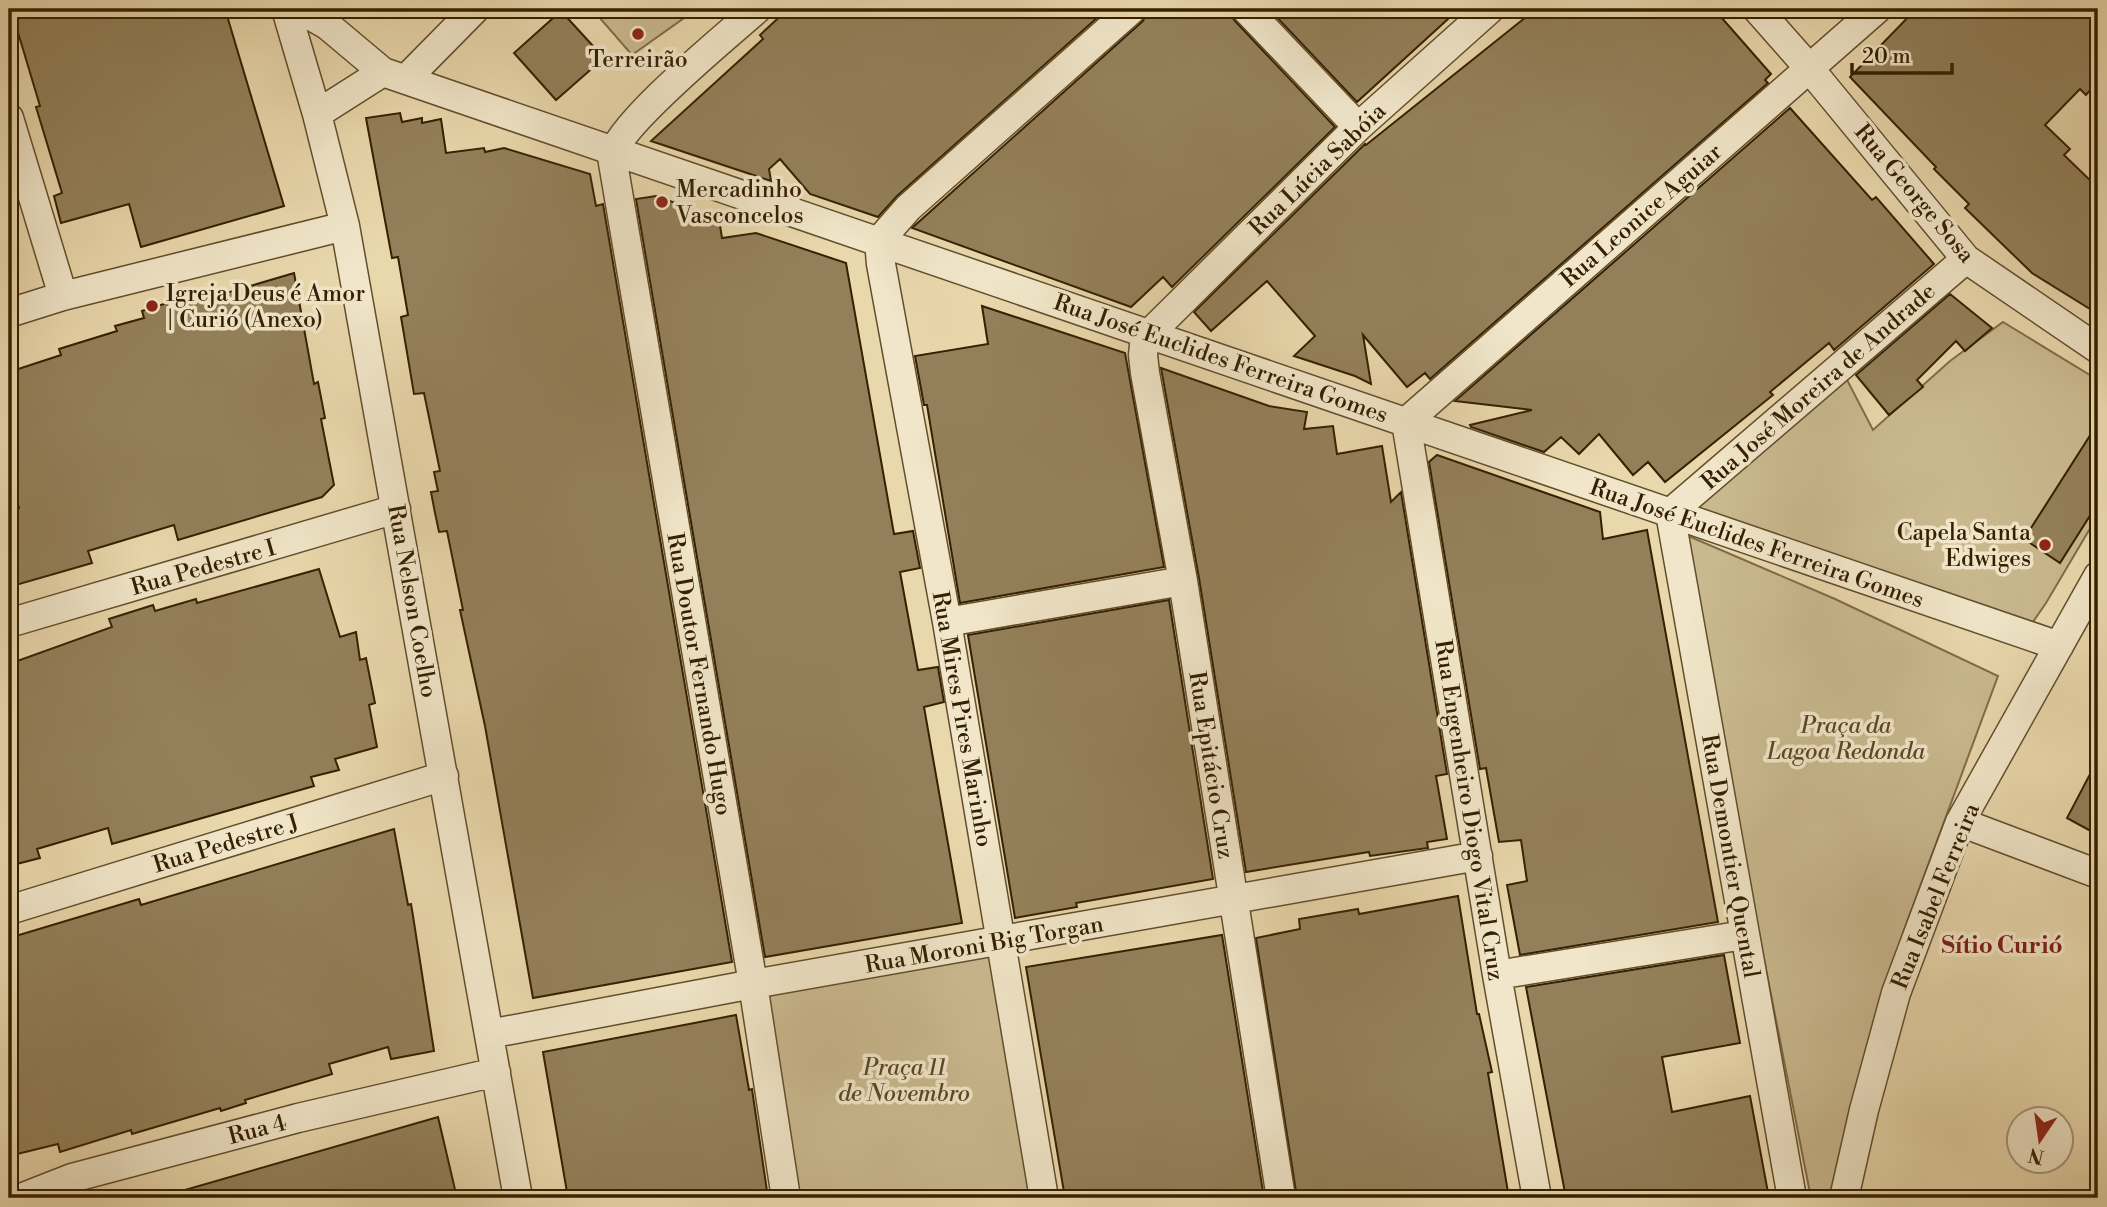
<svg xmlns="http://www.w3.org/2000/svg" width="2107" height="1207" viewBox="0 0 2107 1207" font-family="'Libre Bodoni',serif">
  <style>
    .green { fill: #cab98f; stroke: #806c48; stroke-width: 2 }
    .building { fill: #93805a; stroke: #352001; stroke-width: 2 }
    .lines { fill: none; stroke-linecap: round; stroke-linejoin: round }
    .street-casing { stroke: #624e2c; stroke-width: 31 }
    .street { stroke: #f1e6c9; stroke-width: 28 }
    .poi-dot { fill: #8f2418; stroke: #f1e6c9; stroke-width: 2.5 }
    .labels { text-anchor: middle; stroke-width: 7; stroke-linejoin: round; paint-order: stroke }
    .poi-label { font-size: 23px; fill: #352001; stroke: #f1e6c9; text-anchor: start }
    .street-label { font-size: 23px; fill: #352001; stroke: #f1e6c9 }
    .park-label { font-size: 23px; font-style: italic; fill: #5a4624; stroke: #f1e6c9 }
    .neighbourhood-label { font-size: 24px; font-weight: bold; fill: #7a1f14; stroke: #f1e6c9 }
  </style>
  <rect width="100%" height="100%" fill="#e9d8ac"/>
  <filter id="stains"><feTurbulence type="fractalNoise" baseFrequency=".00286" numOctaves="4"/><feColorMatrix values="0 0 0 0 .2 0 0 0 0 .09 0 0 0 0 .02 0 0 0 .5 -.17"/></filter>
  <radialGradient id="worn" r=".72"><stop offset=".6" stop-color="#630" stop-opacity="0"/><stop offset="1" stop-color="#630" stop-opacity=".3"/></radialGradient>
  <path class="green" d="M592,9h95l4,4 -59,42z
    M2003,322l95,58v135l-52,88 -27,39 -331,-132 156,-136 29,56 77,-69z
    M1686,535l149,64 163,77 -94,254 -69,268h-24l-48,-244z
    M1000,945l47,253h-265l-38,-212z"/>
  <path class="building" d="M11,9h214l59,197 -143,41 -12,-43 -68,19 -7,-27 8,-3 -26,-86 4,-1z
    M788,9h319l-210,187 -19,21 -68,-23 -30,-35 -11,10 2,12 -120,-40 112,-102 -3,-4z
    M1148,9h82l4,11 101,107 -163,160 -9,-10 -32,30 -219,-79 231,-207z
    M1269,9h190l-102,93z
    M1536,9h178l57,65 -6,6 3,3 -338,296 -5,-6 -18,14 -44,-52 8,49 -16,-8 -61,-20 21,-20 -48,-55 -56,50 -17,-19 171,-168 1,1z
    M1916,9h182v72l-12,14 -6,-6 -35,36 25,24 -6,6 34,33v126l-66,-41 -67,-65 4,-4 -35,-35 2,-2 -86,-90z
    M561,11l43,47 -48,42 -42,-47z
    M1790,108l82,92 4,-3 58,67 -100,86 -5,-7 -59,49 3,3 -108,87 -17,-20 -15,13 -34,-41 -20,20 -18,-17 -17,15 -73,-25 -1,-2 62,-15 -77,-9z
    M400,113l2,9 20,-4v5l19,-4 5,34 38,-5 1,4 19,-4 86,26 6,32 7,-2 129,758 -199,36 -48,-272 -25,-116h3l-16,-79 -8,1 -4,-19 -4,-21 7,-1 -4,-19 6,-1 -16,-78 -10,1 -13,-77 7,-2 -10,-58 -6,1 -26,-140z
    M656,196l63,23 3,19 34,-5 90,30 48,271 19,-3 7,37 -20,4 18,98 20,-3 6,35 -20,5 38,216 -197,34 -129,-758z
    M294,273l20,111 4,-2 7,36 -4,1 13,66 -12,12 -144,43 -4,-15 -86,26 4,12 -83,24v-77l10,-2 -10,-36v-100l52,-17 -2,-6 58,-18 -2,-5 29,-8 -2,-7 25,-8 2,7z
    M1950,294l42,34 -27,23 -9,-10 -39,39 6,7 -34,28 -33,-40z
    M982,306l143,47 39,214 -204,36 -33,-198h-3l-9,-49 73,-12z
    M1161,368l108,38 38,6 -3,17 29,-3 4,28 45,-8 9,56 10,-10 46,282 -11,2 11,63 -20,3 1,6 -58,8 -1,-4 -123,20 -47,-294z
    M2098,423v80l-38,60 -36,-24z
    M1437,455l163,57 3,27 44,-9 71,392 -198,33 -13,-70 20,-4 -6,-41 -22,2 -13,-74 -6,1 -51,-307z
    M319,569l21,68 16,-5 4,28 6,-2 9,45 -6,2 8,42 -42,12 4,11 -28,7 3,9 -202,58 -4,-16 -71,21 3,9 -31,8v-202l103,-37 -3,-8 44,-14 2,6 41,-12 1,4z
    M1169,600l44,279 -137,24 1,4 -62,11 -47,-283z
    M2098,759v76l-31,-17z
    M394,829l14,76 3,-1 2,12 21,135 -43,8 -3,-12 -59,17 3,10 -87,26 1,3 -25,8 -1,-3 -88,26 -1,-4 -71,22 -2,-8 -49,12v-218l130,-39 2,6z
    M1458,896l19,118h2l13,58 -4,1 21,125h-212l-41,-260 44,-9 -1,-10 59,-10 1,5z
    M1222,935l42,263h-199l-39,-231z
    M1724,955l16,88 -78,14 10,55 78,-16 19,102h-203l-40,-211z
    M736,1015l13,75 3,-1 16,109h-200l-25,-146z
    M438,1117l19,81h-278l-1,-6z"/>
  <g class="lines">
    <defs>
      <path id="street" d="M286,9l31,105 28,112 173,972
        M299,9l28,16 56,47 1676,574
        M757,9c-29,26 -140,116 -145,148l141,827 33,214
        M1246,9l112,118
        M1757,9l52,59 157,191 132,90
        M407,78l68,-69
        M317,114l66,-42
        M9,118l54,178
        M9,313l54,-17 282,-70
        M947,622l236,-41
        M9,623l387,-114
        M1960,822l138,52
        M9,910l435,-134
        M1497,975l247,-40
        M489,1034l264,-50 725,-128
        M21,1198l51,-20 226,-60 198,-46
        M1044,1198l-97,-576 -66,-358 -2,-23 29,-33 224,-199
        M1281,1198l-98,-617 -38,-208 -2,-18 1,-10 5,-11 209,-207 132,-118
        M1537,1198l-40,-223 -91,-553 471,-413
        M1792,1198l-122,-685 296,-254
        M1844,1198l20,-88 32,-117 64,-171 138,-246"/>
    </defs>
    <use href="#street" class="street-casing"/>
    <use href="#street" class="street"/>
  </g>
  <g class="poi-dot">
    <circle cx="638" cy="34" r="7"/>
    <circle cx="662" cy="202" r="7"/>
    <circle cx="152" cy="306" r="7"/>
    <circle cx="2045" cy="545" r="7"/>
  </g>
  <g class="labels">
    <g class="poi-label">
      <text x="638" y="67" text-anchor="middle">Terreirão</text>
      <text x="676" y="197">Mercadinho<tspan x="676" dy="26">Vasconcelos</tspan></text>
      <text x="166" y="301">Igreja Deus é Amor<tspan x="166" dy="26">| Curió (Anexo)</tspan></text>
      <text x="2031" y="540" text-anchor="end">Capela Santa<tspan x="2031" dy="26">Edwiges</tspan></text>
    </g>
    <g class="street-label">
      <text transform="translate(1317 169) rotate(-44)" y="8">Rua Lúcia Sabóia</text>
      <text transform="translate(1915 193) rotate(50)" y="8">Rua George Sosa</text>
      <text transform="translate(1641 215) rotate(-41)" y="8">Rua Leonice Aguiar</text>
      <text transform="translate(1221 358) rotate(19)" y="8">Rua José Euclides Ferreira Gomes</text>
      <text transform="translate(1818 386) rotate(-41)" y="8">Rua José Moreira de Andrade</text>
      <text transform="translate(1757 543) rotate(19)" y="8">Rua José Euclides Ferreira Gomes</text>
      <text transform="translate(203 567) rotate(-16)" y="8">Rua Pedestre I</text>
      <text transform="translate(413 601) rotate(80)" y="8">Rua Nelson Coelho</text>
      <text transform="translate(700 674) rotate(80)" y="8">Rua Doutor Fernando Hugo</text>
      <text transform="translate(963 719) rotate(80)" y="8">Rua Mires Pires Marinho</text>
      <text transform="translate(1212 765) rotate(81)" y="8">Rua Epitácio Cruz</text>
      <text transform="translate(1470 810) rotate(81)" y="8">Rua Engenheiro Diogo Vital Cruz</text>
      <text transform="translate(226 843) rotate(-17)" y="8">Rua Pedestre J</text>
      <text transform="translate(1731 856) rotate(80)" y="8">Rua Demontier Quental</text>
      <text transform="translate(1935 896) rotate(-68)" y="8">Rua Isabel Ferreira</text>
      <text transform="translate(984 944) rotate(-10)" y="8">Rua Moroni Big Torgan</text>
      <text transform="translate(257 1129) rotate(-15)" y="8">Rua 4</text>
    </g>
    <g class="park-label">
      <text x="1846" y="733">Praça da<tspan x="1846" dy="26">Lagoa Redonda</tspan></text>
      <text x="904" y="1075">Praça 11<tspan x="904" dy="26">de Novembro</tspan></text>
    </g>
    <g class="neighbourhood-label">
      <text x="2002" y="953">Sítio Curió</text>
    </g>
  </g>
  <rect width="2107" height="1207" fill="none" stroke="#e9d8ac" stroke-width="35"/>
  <rect x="10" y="10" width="2086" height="1186" fill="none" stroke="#352001" stroke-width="3.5"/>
  <rect x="18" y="18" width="2072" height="1172" fill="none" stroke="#352001" stroke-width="2"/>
  <g transform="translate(2040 1140) rotate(193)"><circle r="33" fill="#f1e6c9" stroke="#a69779" stroke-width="2"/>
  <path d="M0-5L12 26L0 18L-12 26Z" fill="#8f2418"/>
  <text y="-10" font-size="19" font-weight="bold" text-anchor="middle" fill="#352001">N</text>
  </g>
  <path d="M1852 63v10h100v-10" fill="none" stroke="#352001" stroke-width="3.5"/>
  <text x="1862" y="63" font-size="21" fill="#352001" stroke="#f1e6c9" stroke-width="5" paint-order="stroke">20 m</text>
  <rect width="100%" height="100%" filter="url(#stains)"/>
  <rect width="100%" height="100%" fill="url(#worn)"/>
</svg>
